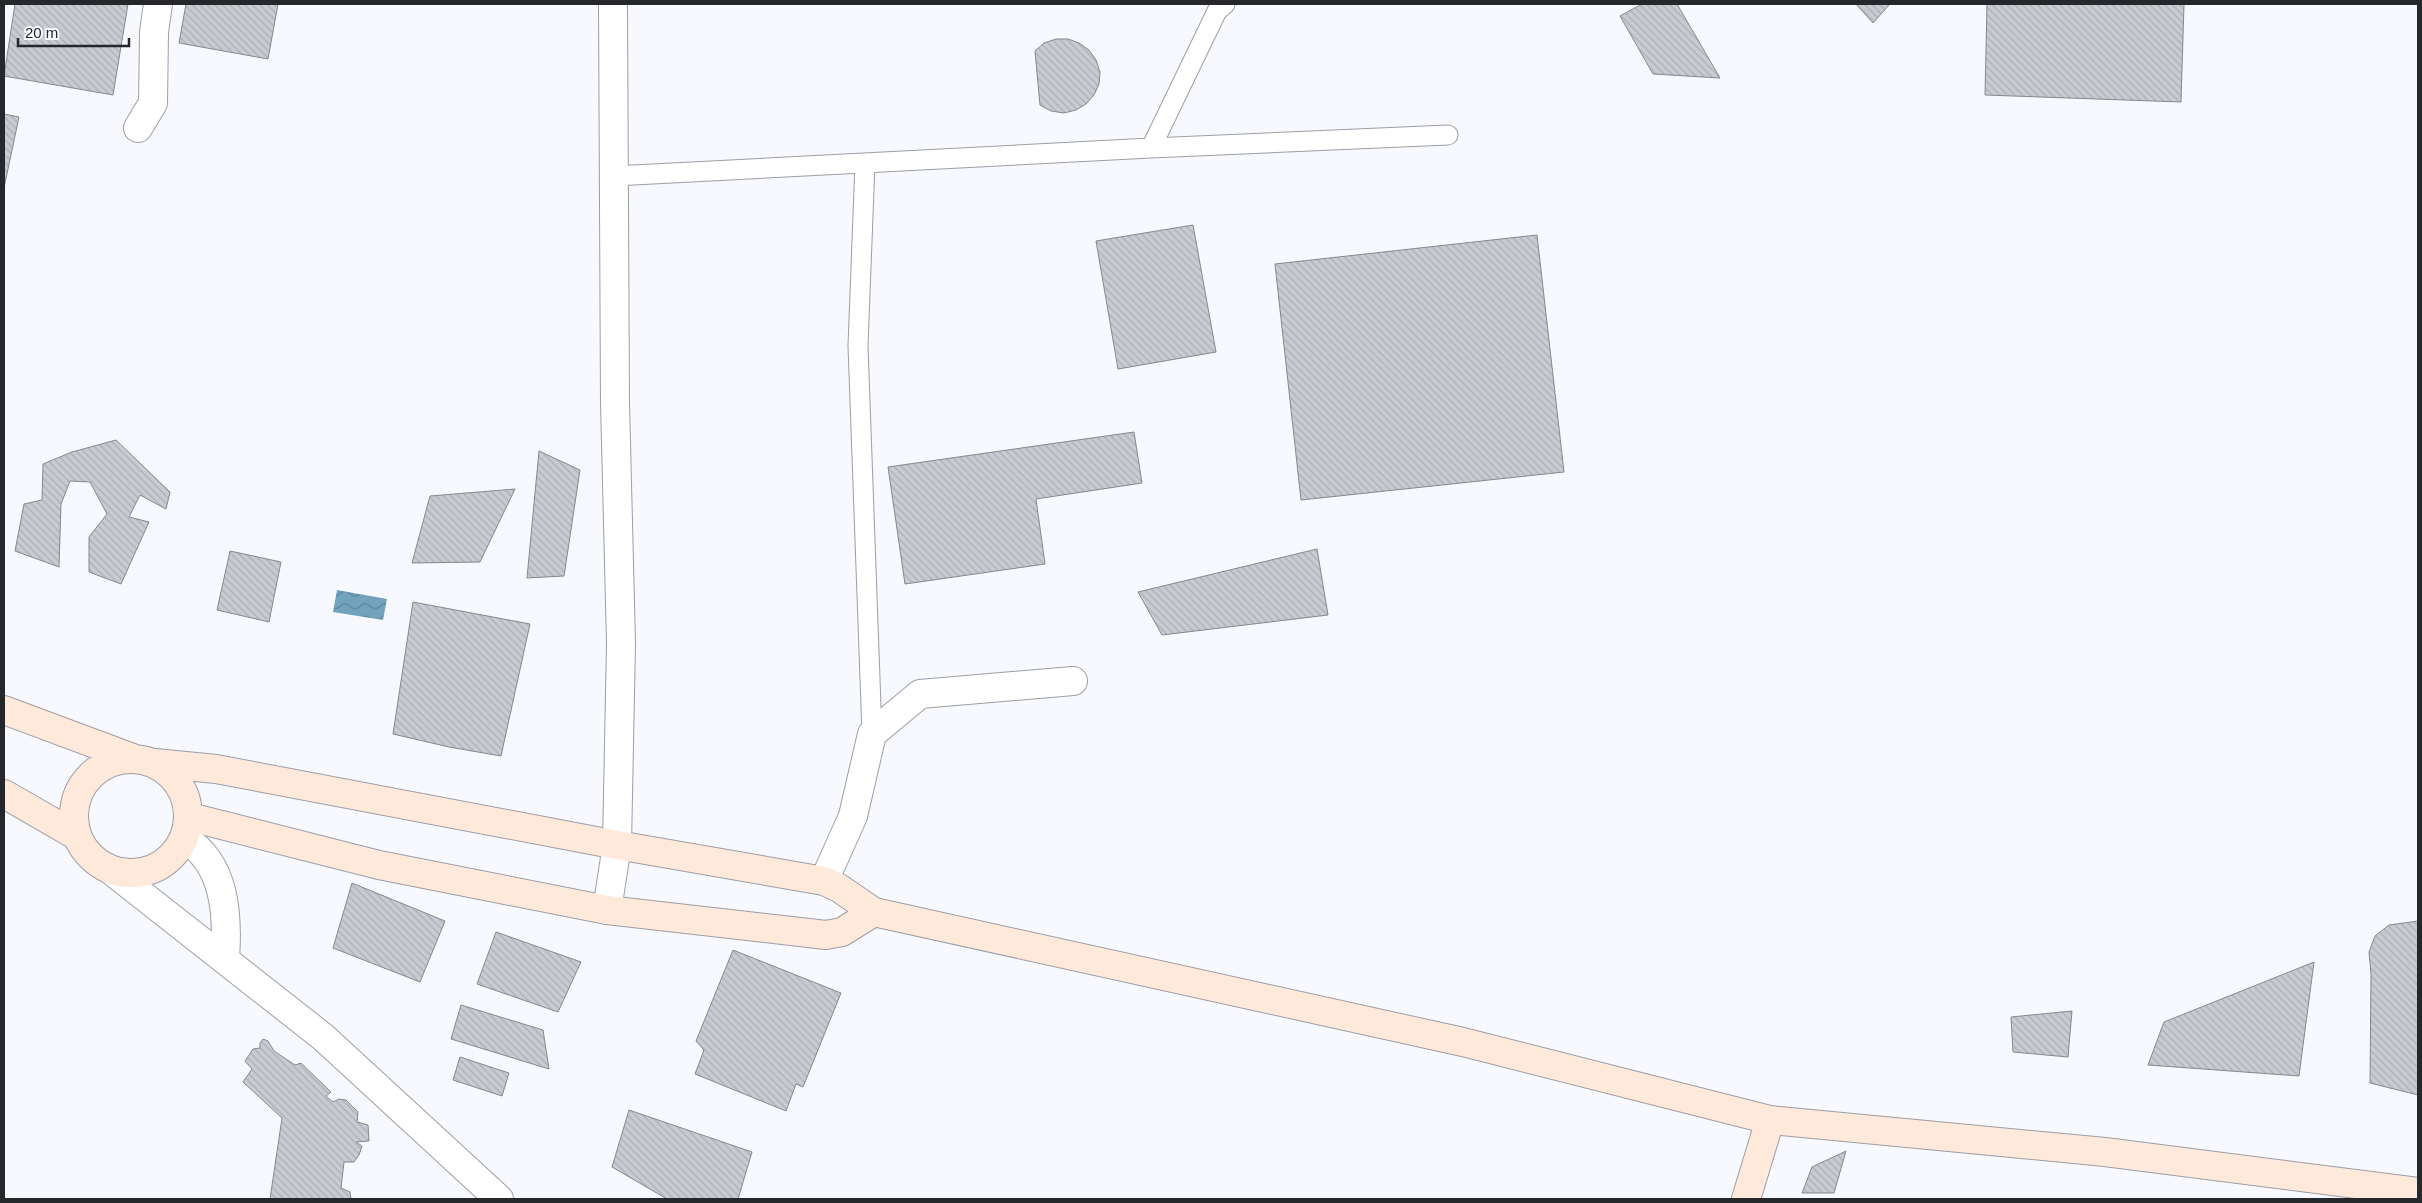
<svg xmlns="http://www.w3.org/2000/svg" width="2422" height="1203" viewBox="0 0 2422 1203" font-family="Helvetica,sans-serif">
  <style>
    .water { fill: url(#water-waves) }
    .building { fill: url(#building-back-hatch); stroke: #87878e }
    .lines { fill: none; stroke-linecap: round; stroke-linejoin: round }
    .lane-casing { stroke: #9c9ea5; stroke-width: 21 }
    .street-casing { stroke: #9c9ea5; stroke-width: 30 }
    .secondary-casing { stroke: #9c9ea5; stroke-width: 30 }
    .lane { stroke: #fff; stroke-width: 19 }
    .street { stroke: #fff; stroke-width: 28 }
    .secondary { stroke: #fee9da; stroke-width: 28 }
  </style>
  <defs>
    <pattern id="water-waves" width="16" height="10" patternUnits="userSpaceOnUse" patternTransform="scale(1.25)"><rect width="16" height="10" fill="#71a3bd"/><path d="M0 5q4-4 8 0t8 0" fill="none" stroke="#5d859a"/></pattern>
    <pattern id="building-back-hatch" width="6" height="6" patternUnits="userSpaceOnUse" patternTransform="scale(1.25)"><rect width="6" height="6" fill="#cacbd2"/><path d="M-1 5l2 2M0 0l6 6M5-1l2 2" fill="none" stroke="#adaeb4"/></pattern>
  </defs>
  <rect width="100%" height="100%" fill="#f7f9fe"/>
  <path class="water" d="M337,590l50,9 -4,21 -50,-8z"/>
  <path class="building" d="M15,4h113l-15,91 -109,-19z
    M186,4h92l-10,55 -89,-16z
    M1642,4h35l43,74 -67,-4 -33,-58z
    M1856,4h34l-17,19z
    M1987,4h197l-3,98 -196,-7z
    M1056,39h12l11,4 10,7 7,10 4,12 -1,12 -5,11 -8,9 -10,6 -12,3 -13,-2 -11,-6 -5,-54 9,-8z
    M4,114l15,3 -15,71z
    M1193,225l23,127 -98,17 -22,-128z
    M1537,235l27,237 -263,28 -26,-236z
    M1134,432l8,51 -106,16 9,65 -140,20 -17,-117z
    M116,440l54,52 -4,17 -26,-14 -11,22 20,5 -28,62 -32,-12v-35l18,-23 -17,-32 -20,-1 -9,23 -2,63 -44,-16 9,-47 18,-4 1,-36 29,-12z
    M539,451l41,19 -16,106 -37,2z
    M515,489l-35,73 -68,1 18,-67z
    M1317,549l11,66 -166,20 -24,-43z
    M230,551l51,11 -12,60 -52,-12z
    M413,602l117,22 -29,132 -52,-9 -56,-13z
    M352,883l93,38 -25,61 -87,-34z
    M2418,921v174l-48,-12 1,-109 -2,-22 6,-16 14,-11z
    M496,932l85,30 -23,50 -81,-28z
    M733,950l108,43 -38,94 -7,-3 -10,27 -91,-37 9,-24 -8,-9z
    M2314,962l-15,114 -151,-11 16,-43z
    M461,1005l82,25 6,39 -98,-30z
    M2072,1011l-4,46 -55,-5 -2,-35z
    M263,1039l5,2 6,10 21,14 6,-2 30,29 -5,4 7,6 6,-3 7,1 12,12 -1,10 11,3 1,16 -13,1 6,4 -3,9 -5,7h-10l-3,26 9,4 1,7h-81l12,-81 -39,-36 9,-13 -7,-8 8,-12 7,-1v-5z
    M460,1057l49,16 -7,23 -49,-16z
    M629,1110l123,42 -14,47h-71l-55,-32z
    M1846,1151l-12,42h-32l10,-26z"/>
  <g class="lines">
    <defs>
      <path id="lane" d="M1151,148l297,-13
        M865,163l-7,183 14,388
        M614,176l537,-28 66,-137 8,-7"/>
      <path id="street" d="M138,128l15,-25 1,-71 4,-28
        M185,839c41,25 43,77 40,120
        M108,868l215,169 176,162
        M824,881l29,-65 19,-82 48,-40 153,-13
        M607,910l10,-65 4,-202 -6,-241 -2,-398"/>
      <path id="secondary" d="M4,710l129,48
        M74 816a57 57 0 1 1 114 0a57 57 0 1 1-114 0Z
        M155,763l61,6 401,76 207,36 15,7 35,24 589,130 307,78 335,32 313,40
        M4,794l73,42
        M190,817l189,48 228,45 219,25 16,-3 32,-20
        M1746,1199l24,-79"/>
    </defs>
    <use href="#lane" class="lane-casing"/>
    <use href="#street" class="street-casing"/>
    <use href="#secondary" class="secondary-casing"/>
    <use href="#lane" class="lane"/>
    <use href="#street" class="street"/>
    <use href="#secondary" class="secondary"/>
  </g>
  <rect width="2422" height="1203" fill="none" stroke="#26272a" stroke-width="10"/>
  <path d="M18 38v8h111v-8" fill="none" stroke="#26272a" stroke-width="2.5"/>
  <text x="25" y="38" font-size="15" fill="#26272a" stroke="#f7f9fe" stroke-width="4" paint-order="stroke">20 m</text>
</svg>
